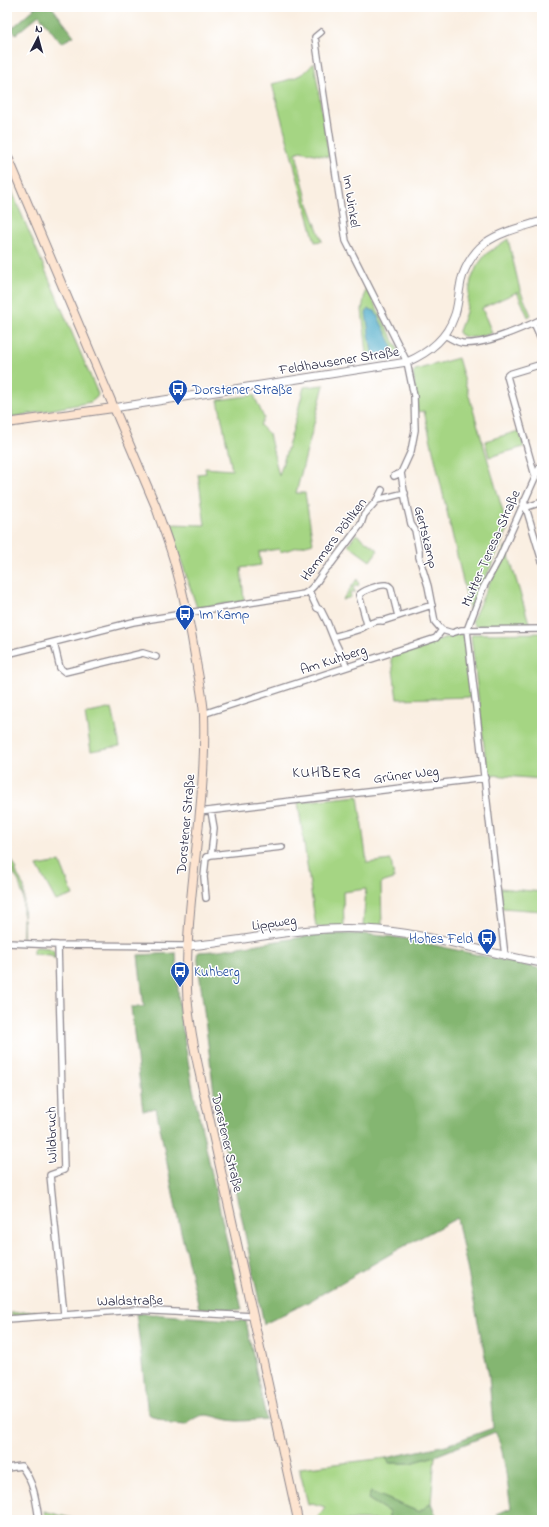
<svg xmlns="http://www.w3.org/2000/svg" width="549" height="1527" viewBox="0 0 549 1527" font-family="'Indie Flower',sans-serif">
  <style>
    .green { fill: #a5d583; stroke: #647c5f }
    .forest { fill: #84b671; stroke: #536c56 }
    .water { fill: #46a8c6; stroke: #346580 }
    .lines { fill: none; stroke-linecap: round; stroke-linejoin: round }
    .minor-casing { stroke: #8e888e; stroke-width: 8 }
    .tertiary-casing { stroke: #8e888e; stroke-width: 9 }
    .secondary-casing { stroke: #8e888e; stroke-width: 10 }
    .minor { stroke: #fff; stroke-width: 5.5 }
    .tertiary { stroke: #fff; stroke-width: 7 }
    .secondary { stroke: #fde4d0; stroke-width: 8 }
    .labels { text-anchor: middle; stroke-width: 3; stroke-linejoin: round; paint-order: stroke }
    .street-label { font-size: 14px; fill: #22223b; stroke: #fff }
    .transit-label { font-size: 14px; fill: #164399; stroke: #fff; text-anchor: start }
    .neighbourhood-label { font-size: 15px; letter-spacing: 1px; fill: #22223b; stroke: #fff }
  </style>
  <rect width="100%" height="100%" fill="#fff"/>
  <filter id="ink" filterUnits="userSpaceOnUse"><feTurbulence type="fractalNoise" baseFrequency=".025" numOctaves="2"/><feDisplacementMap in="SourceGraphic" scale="8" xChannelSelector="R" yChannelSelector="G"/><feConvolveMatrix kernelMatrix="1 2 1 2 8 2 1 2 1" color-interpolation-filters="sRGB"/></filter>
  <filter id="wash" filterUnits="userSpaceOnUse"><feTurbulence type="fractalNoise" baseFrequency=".012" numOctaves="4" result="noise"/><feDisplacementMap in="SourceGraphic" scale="16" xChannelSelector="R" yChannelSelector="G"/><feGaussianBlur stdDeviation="0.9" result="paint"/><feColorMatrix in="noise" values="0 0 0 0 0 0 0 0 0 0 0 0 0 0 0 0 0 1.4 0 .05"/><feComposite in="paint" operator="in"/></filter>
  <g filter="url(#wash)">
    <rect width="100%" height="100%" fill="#faefe2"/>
    <path class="green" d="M314,62l15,95 -29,-6 -4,2 12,51 14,37 -7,1 -43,-158c16,-4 33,-7 42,-22z
      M7,180l91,214 -1,3 -6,5 -78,15 -6,-26z
      M508,239l12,51 11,25 -3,2 -11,-25 -35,16 10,25c-10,4 -24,7 -33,1v-3l7,-19 5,-32 6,-14 9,-12z
      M366,287l32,62 -4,9 -26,4 -6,-52z
      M458,358l50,171 -38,83 -46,-201 -7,1 -1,-17 -3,-22 2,-3z
      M324,385l-28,108h9l8,50 -33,9 -1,-3 -20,3 2,13 -20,3 3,33 -47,7 -28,-84 36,1 -7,-51 8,-1 -1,-5 27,2 -14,-70 36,-5 10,23 -4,7 9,9 10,42 15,-50 10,-39z
      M519,431l5,16 -35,10 -4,-16z
      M356,534l22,16 -8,11 -22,-16z
      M506,546l24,80h-55l-3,-5z
      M357,579l2,6 -6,2 2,5 -5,1 1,4 -9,3z
      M460,633l6,5 7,59 -76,2 -6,-44z
      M542,633v146l-51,-4 -4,-4 -16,-135 3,-2z
      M112,708l8,38 -29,5 -6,-37z
      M358,796l9,67 24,-3 3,19 -13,4 1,44 -19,-1 3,-37 -23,3 1,34 -28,1 -18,-125z
      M7,851l10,19h-2l9,17 -1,53v-43l-4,-15 -12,-19z
      M60,862l13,33 -17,6 -19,-35z
      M500,888l42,4v19l-40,-3z
      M37,947l12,1 5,3 1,9 -4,-5 -18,-1v-5z
      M36,1311v3l-24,2 -1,-3z
      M435,1456l-4,47 -12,9 -48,-20 -3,7 21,13v8h-71v-3l7,-10 -13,-4 -4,1 -9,-36 87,-10 4,5h21z
      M44,1511l34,9h-32z"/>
    <path class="forest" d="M33,7h19l22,29 -13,7 -22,-28 -23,19 -5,-5 23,-20z
      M337,934h27l38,4 140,31v551h-41l-4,-6 14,-6c-3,-17 -7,-63 -16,-76l-60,24 -24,7h-22l-3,-5 60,-13 47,-17 -4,-52 -32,-158 -58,31 -91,53 -44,22 -23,-109 -25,-106 -19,-155 2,-2 14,-1 103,-16z
      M176,953l3,55 13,76 50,226 -43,-2 -20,-85 -23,-115 -13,3 -12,-104h13l-6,-52z
      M136,1313l110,8 20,98c-10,1 -20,2 -29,2 -23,-1 -31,-15 -51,4l-15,-1 -23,-10z
      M371,1492l48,20 12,-9 7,17h-49v-8l-21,-13z"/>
    <path class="water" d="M368,309l7,2 17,34 -2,7 -14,3 -4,-2 -6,-40z"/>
  </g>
  <g filter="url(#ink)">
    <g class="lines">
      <defs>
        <path id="minor" d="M321,32l-6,5 31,204 61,121 7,34 1,34 -4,21 -10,22 5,30 5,21 4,6 4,21v6l9,29 7,36 7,8
          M534,323l8,18
          M445,335c5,3 11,7 17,8 21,3 61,-15 80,-24
          M394,476l7,-3
          M535,476l-28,-100 2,-2 33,-10
          M377,500l28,-7
          M524,501l18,60
          M527,507l15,-5
          M309,591l8,17 4,2 6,12 8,20 12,25
          M367,624l-8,-29c3,-4 21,-11 27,-10 3,0 3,1 5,3l7,28
          M333,637c10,-3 20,-5 29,-9 7,-4 13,-8 21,-7l49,-16
          M54,643l6,25 5,4 78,-19 13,4
          M7,654l126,-32 171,-28c13,-6 16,-22 27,-30l30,-40 3,-9 13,-15 5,-10
          M203,714l233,-76 6,-8 10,3 9,-3 81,-1
          M199,812l286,-34
          M211,855l71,-8
          M206,898l-2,-21 2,-20 5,-2 3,-27 -3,-17
          M7,943l51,2 130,1
          M58,945l6,225 -14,5 14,139
          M505,956l-38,-326 16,-42 16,-29 43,-97
          M7,1319l128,-9 118,6
          M7,1468l14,-2c13,16 15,34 18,54"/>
        <path id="tertiary" d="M113,408l294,-46c21,-9 39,-22 47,-45 4,-9 4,-20 6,-30 2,-16 12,-34 25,-44 17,-12 38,-16 57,-22
          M188,946c59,-5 118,-21 178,-17 61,3 117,24 176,34"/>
        <path id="secondary" d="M7,155l149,352c6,19 14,38 19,57 9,32 16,65 21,98 3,17 7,36 8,53 3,92 -19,183 -17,274 1,35 10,71 17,105l94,426
          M7,423l106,-15"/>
      </defs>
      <use href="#minor" class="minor-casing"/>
      <use href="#tertiary" class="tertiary-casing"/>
      <use href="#secondary" class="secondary-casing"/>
      <use href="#minor" class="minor"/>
      <use href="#tertiary" class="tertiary"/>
      <use href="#secondary" class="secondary"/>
    </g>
  </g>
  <defs>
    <symbol id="bus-pin" viewBox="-11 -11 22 30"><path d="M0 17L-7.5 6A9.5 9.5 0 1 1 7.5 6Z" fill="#1a4fb4" stroke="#fff"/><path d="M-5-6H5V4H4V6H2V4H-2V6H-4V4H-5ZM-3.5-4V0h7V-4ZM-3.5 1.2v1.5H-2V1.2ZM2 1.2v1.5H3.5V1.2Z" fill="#fff"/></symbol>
  </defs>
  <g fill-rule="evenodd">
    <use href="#bus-pin" x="167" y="378" width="22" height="30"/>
    <use href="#bus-pin" x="174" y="603" width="22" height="30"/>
    <use href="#bus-pin" x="476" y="927" width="22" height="30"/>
    <use href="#bus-pin" x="169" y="960" width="22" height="30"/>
  </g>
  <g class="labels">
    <g class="street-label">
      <text transform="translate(352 201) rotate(81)" y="5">Im Winkel</text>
      <text transform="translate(339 360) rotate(-9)" y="5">Feldhausener Straße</text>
      <text transform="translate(427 537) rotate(76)" y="5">Gertskamp</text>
      <text transform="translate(333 539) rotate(-53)" y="5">Hemmers Pöhlken</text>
      <text transform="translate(490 548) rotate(-66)" y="5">Mutter-Teresa-Straße</text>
      <text transform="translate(333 659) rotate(-18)" y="5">Am Kuhberg</text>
      <text transform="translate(406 774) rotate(-7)" y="5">Grüner Weg</text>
      <text transform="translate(185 824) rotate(-85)" y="5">Dorstener Straße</text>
      <text transform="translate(274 922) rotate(-8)" y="5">Lippweg</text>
      <text transform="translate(51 1135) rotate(-91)" y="5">Wildbruch</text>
      <text transform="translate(228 1143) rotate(77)" y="5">Dorstener Straße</text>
      <text transform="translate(130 1300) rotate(-1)" y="5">Waldstraße</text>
    </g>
    <g class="transit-label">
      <text x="192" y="394">Dorstener Straße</text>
      <text x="199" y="619">Im Kamp</text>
      <text x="473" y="943" text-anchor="end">Hohes Feld</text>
      <text x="194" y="976">Kuhberg</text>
    </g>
    <g class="neighbourhood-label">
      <text x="327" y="777">KUHBERG</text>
    </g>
  </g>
  <rect width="549" height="1527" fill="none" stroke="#fff" stroke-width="24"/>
  <g transform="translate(38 38) rotate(6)" stroke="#ffffff" stroke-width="3" paint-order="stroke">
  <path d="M0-3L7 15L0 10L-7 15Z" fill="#22223b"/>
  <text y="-6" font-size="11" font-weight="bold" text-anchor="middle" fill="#22223b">N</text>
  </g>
</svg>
